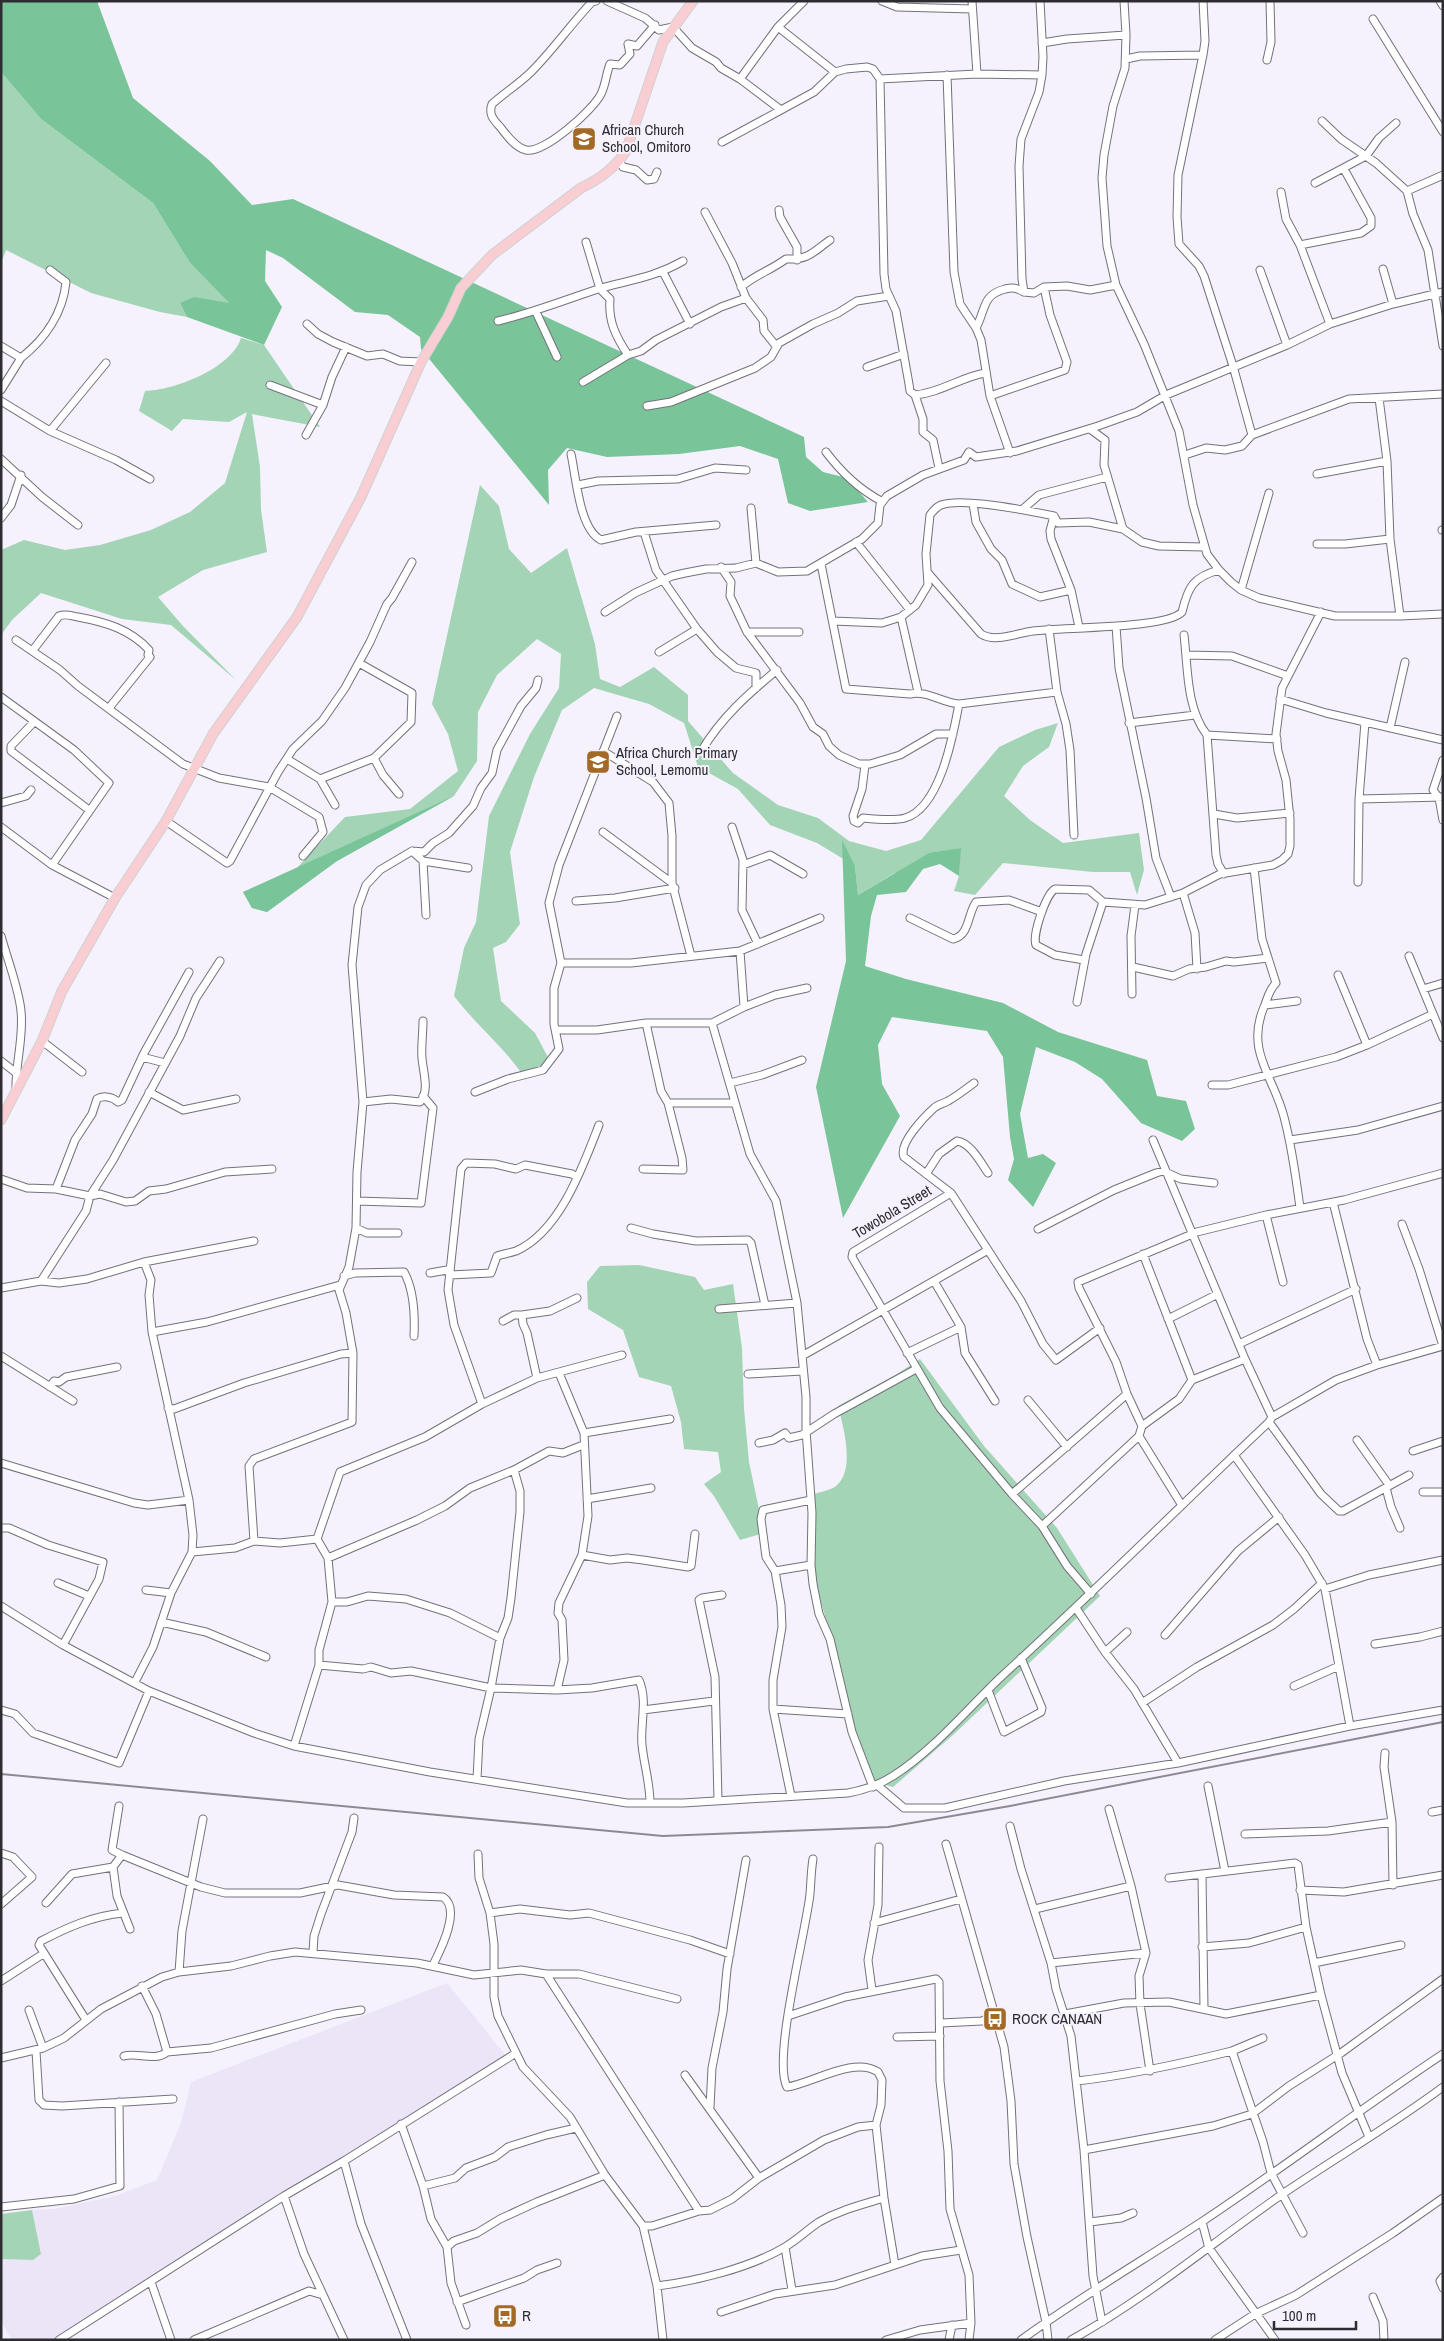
<svg xmlns="http://www.w3.org/2000/svg" width="1444" height="2341" viewBox="0 0 1444 2341" font-family="'Archivo Narrow',sans-serif">
  <style>
    .built { fill: #ebe5f7 }
    .green { fill: #a3d4b6 }
    .forest { fill: #79c599 }
    .lines { fill: none; stroke-linecap: round; stroke-linejoin: round }
    .minor-casing { stroke: #74717b; stroke-width: 9 }
    .major-casing { stroke: #d1d1d1; stroke-width: 11 }
    .minor { stroke: #fff; stroke-width: 7 }
    .major { stroke: #f8ced3; stroke-width: 9 }
    .rail { stroke: #8c8a91; stroke-width: 2 }
    .labels { text-anchor: middle; stroke-width: 4; stroke-linejoin: round; paint-order: stroke }
    .poi-label { font-size: 15px; fill: #2d2c30; stroke: #f5f2fd; text-anchor: start }
    .street-label { font-size: 15px; fill: #2d2c30; stroke: #f5f2fd }
  </style>
  <rect width="100%" height="100%" fill="#f5f2fd"/>
  <path class="built" d="M447,1983l60,74 -451,283h-44l-11,-19v-62l32,1 8,-6 -9,-44 22,-1 61,-13 42,-16 24,-57 10,-41z"/>
  <path class="green" d="M1,72l40,47 112,84 37,60 40,41 -50,-1 7,14 -27,-5 -69,-19 -85,-43 -5,13z
    M241,338l23,7 56,82 -68,-13 8,53 1,43 6,42 -64,18 -45,27 25,29 53,54 -65,-55 -49,-6 -81,-26 -29,27 -11,15v-85l23,-10 41,10 35,-5 51,-15 39,-18 35,-29 22,-71 -18,10 -46,-3 -11,12 -33,-20 6,-20c29,-1 86,-22 96,-53z
    M480,485l19,21 10,43 22,24 36,-25 28,96 5,35 20,8 34,-20 34,28v26l45,52 45,32 40,13 31,23 37,10 35,-11 78,-93 36,-17 23,-7 -9,24 -26,19 -19,30 26,24 33,23 76,-10 5,37 -7,25 -7,-23h-37l-90,-9 -28,32 -21,-4 5,-15 1,-28 -67,26 -35,21 -3,-29 -38,-23 -47,-18 -32,-36 -40,-22 -14,-44 -35,-19 -55,-16 -32,22 -28,67 -24,75 10,72 -14,18 -13,6 8,53 34,32 15,28 -25,17c-21,-31 -48,-52 -71,-82l10,-48 12,-26 13,-106 41,-82 29,-46 2,-34 -24,-15 -40,36 -19,37 -1,49 -23,35 -117,65 -70,51 -15,-4 -9,-16 50,-20 52,-55 65,-8 48,-38 -10,-37 -16,-30z
    M639,1265l56,12 9,13 29,-6 9,64 2,61 5,53 15,71 -24,7 -26,-44 -10,-12 17,-12 -3,-20 -34,-3 -3,-27 -10,-36 -32,-9 -16,-47 -35,-21 -1,-27 13,-16z
    M920,1359l64,87 73,82 43,68 -147,139 -60,52 -25,-7 -55,-209 1,-77c6,-2 17,-4 22,-8 20,-16 7,-60 2,-80l59,-32z
    M32,2210l9,44 -8,6 -32,-1v-45z"/>
  <path class="forest" d="M1,1h96l36,97 77,63 42,44 41,-6 511,238 2,20 17,15 24,6 21,24 -58,9 -22,-8 -10,-44 -38,-13 -61,8 -72,3 -40,-9 -19,22 1,35 -128,-156 -1,-12 -32,-22 -33,-3 -72,-54 -17,-8 -1,31 17,26 -18,38 -77,-28 -7,-14 14,-6 35,6 -39,-40 -37,-60 -112,-84 -40,-47z
    M454,796l-117,65 -70,51 -15,-4 -9,-16z
    M842,840l13,26 3,29 71,-42 32,-5 -2,28 -19,-12 -17,5 -17,23 -29,3 -6,21 -6,50 41,13 97,24 55,29 89,28 10,36 29,5 9,28 -13,12 -41,-18 -39,-44 -27,-17 -39,-15 -16,67 8,44 15,-4 13,9 -23,44 -25,-27 6,-21 -4,-22 -7,-80 -16,-26 -95,-14 -14,28 4,39 18,32 -57,102 -27,-131 30,-126z"/>
  <g class="lines">
    <defs>
      <path id="minor" d="M596,1l-4,1c-21,22 -39,48 -61,70 -12,12 -27,21 -39,32 -4,11 2,16 9,24 6,8 15,20 25,22 18,4 67,-40 75,-56 5,-10 5,-20 9,-30l10,1 10,-11 -2,-10 9,2 18,-21
        M607,1l38,17 14,12 14,-3 19,21 24,14 5,6 19,11 41,31 33,-18 21,-20 11,-3 21,-2 6,2 7,10 97,-5 65,1
        M882,1l15,6 75,2
        M972,1l5,73
        M1040,1l3,56 -1,18 -3,17 -18,47 -2,27 3,113 2,13 10,1 10,-6 23,-1 23,4 26,-5
        M1124,1l2,34 -1,33 -12,38 -9,49 -2,23 5,68 9,39 28,59 35,87 14,74 14,49 12,16 12,12 10,8 18,8 76,18h65l43,-2
        M1203,1l2,40 -2,14 -25,120 -1,42 2,27 20,22 5,10 29,90 19,69
        M1440,1l3,5
        M1373,19l70,113
        M778,27l57,45
        M1042,43l25,-4 59,-4
        M1126,59l14,-3 63,-1
        M1267,60l4,-18 -1,-41
        M947,75l7,197 6,32 16,24 5,12 9,56 20,57
        M740,79l38,-52 26,-26
        M880,79l4,195 2,15 10,22 13,73 1,7 5,4 8,24v13l10,8 6,28
        M1322,121l19,18 35,24 31,28 6,23 15,36 15,96
        M722,142l59,-32
        M619,161l4,6 13,3 11,10 7,-1 3,-7
        M1315,183l51,-27 13,-18 17,-15
        M1407,191l36,-16
        M1281,192l5,27 14,26 30,79
        M779,210l1,7 17,30v13
        M705,212l27,51 14,35 17,22 1,11 12,15
        M586,242l14,47 10,10c-2,22 6,38 18,56
        M1300,245l61,-12 10,-7v-8l-27,-49
        M1383,269l10,35
        M1260,270l27,75
        M663,272l27,52
        M741,287c14,-12 30,-17 45,-28 23,1 27,-7 44,-19
        M536,312l21,45
        M498,321c34,-8 67,-21 100,-32 31,-9 55,-11 85,-28
        M307,324l11,10 15,8 34,14 16,-2 17,7 21,1
        M976,328c10,-19 6,-33 29,-39 9,-2 11,-1 19,3
        M1,346l20,12 -20,32
        M21,358c24,-19 42,-45 45,-76l-16,-12
        M867,367l37,-13
        M583,382l45,-27 13,-4 15,-11 65,-33 25,-9
        M270,385l53,20
        M915,395c25,-2 46,-18 70,-22
        M990,396l75,-26 2,-8 -17,-47 -6,-28
        M1379,398l8,63 3,78 10,77
        M1,401l49,30 66,29 34,19
        M647,406l24,-4 84,-34 16,-11 8,-14 34,-19 25,-11 19,-12 32,-5
        M1090,429l15,11 -1,25 19,64
        M50,431l56,-68
        M306,435l17,-30 9,-28 14,-30
        M826,452c15,20 33,37 55,49
        M571,454c5,22 8,75 30,86l35,-8 80,-7
        M1185,455l21,-7 19,2 17,-4 10,-11 97,-36 94,-5
        M1,459l41,38 36,28
        M1317,474l70,-13
        M578,485l20,-4 80,-2 37,-11 31,2
        M973,504l3,18 15,27 11,11 10,24 28,13 31,-7
        M751,508l5,55
        M1023,509l16,-14 68,-18
        M1054,516l-4,15 1,8 20,51 8,37
        M1,518l10,-13 10,-30
        M1442,530h1
        M644,532l12,38 41,59 20,23 19,16 20,5v15
        M856,542l54,68
        M1317,544h28l45,-5
        M821,564l25,125 64,5c17,-4 32,9 49,10l98,-12
        M721,567l10,15 -1,14 17,36 53,71 13,24 10,7 6,12 10,9 20,9h11l30,-9 36,-21h17
        M928,573l53,61c14,9 36,-1 52,-3 28,-4 134,-2 149,-19 6,-25 11,-35 37,-42
        M1241,590l28,-97
        M605,612l30,-19 37,-17 13,-3 21,-4 30,-1 20,-5 22,9 29,-1 55,-32 16,-16 2,-18 7,-9 36,-21 41,-15 5,-8 7,5 41,-6 81,-25 39,-14 29,-17 121,-50 43,-21 63,-20 50,-12
        M901,617l17,75
        M833,621l49,2 19,-6 15,-12 12,-20 -2,-31 4,-39c3,-4 6,-8 11,-10 21,-8 89,6 113,11l4,7 31,-1 34,7 19,13 17,4 45,1
        M1116,626l3,42 27,130 10,60 15,39
        M1049,629l8,63 9,32 4,26 4,85
        M747,632h52
        M1184,635c4,33 2,73 23,100l9,120 2,9 6,10
        M16,640l44,30 18,16 105,78 36,14 50,9 50,30 4,15 -20,24
        M33,650l26,-34c7,-3 12,0 19,1 27,5 52,12 71,33l-1,5 2,2 -41,51
        M659,652l38,-23
        M1186,655l46,1 56,20
        M1,697l73,53 35,33 -57,82
        M1280,699l46,14 117,27
        M34,722l-23,24v5l78,59
        M1129,723l66,-8
        M1390,728l15,-66
        M1207,735l70,4
        M702,750c19,-32 46,-56 75,-80
        M603,751l50,31 16,21 3,33v47l19,73
        M374,758l9,17 16,19
        M287,759l33,20 15,26
        M1443,760l-10,30 6,8 4,22
        M865,765l-3,24 -9,27 1,5 4,2 5,-5c10,1 32,3 42,0 35,-10 48,-82 54,-114
        M320,779l54,-21 37,-36 1,-29 -53,-30
        M1359,799l84,-2
        M1,803l25,-7 5,-6
        M1214,814l23,4 53,-5
        M166,821l61,42 3,-2 48,-89 15,-23 29,-28 23,-33 25,-46 17,-38 5,-6 20,-36
        M1,827l51,38 63,33
        M732,827l11,33 -1,50 16,34
        M603,832l69,51
        M412,851l11,10 45,7
        M423,861l3,54
        M743,865l27,-10 33,19
        M1254,868l8,71 14,44c-8,8 -8,15 -12,24 -19,44 10,70 20,110 8,30 12,60 16,91
        M1358,882l1,-83 6,-77
        M1183,893l12,40 2,36
        M576,901l39,-3 60,-10
        M910,918l43,21c17,-4 14,-24 23,-37l33,-2 33,12
        M1,936c6,22 18,53 20,75 3,27 -6,53 -5,80
        M740,951l4,56
        M1409,956l34,82
        M1084,960l-29,-5 -19,-10c-4,-10 10,-51 19,-56l34,1 14,12 42,3 38,-12 37,-19 53,-9 9,-5 6,-6 2,-8v-27l-4,-39 -8,-29 -2,-17 6,-46 39,-76
        M561,963h70l109,-12 80,-33
        M1133,967l40,9 16,-7 17,-2 20,-6 8,1 34,-4
        M1338,975l29,70
        M1423,989l20,-6
        M1132,994l-1,-58 4,-31
        M1077,1002l9,-48 17,-52
        M1265,1005l32,-4
        M646,1023l15,68 7,12h67
        M712,1023l38,131 26,47 21,102 9,94v33l6,83 -1,52 2,19 6,30 11,25 22,93 21,55
        M557,1030h40l49,-7h66l32,-16 31,-12 32,-7
        M42,1041l40,31
        M142,1057l23,6
        M1,1061l14,11
        M730,1083l32,-8 40,-15
        M974,1083c-8,6 -17,13 -26,18 -5,3 -10,3 -14,7 -10,9 -36,36 -30,49l47,36 70,108 22,43 13,16 44,-32
        M1212,1085h16l108,-28 31,-12 66,-31
        M149,1092l34,18 53,-11
        M475,1092l33,-13 35,-9 16,-21 -5,-25v-36l7,-25 -12,-60 10,-38 58,-149
        M363,1102l28,-3 29,3c10,-11 3,-30 2,-44 -1,-12 1,-24 1,-37
        M1153,1140l92,219 27,58
        M1290,1140l68,-10 85,-24
        M643,1169l40,1 -1,-12 -14,-55
        M926,1174l13,-20 18,-13c14,2 24,22 31,32
        M1,1179l26,9 29,1 34,7 10,-2 26,8 9,-1 14,-10 17,-2 59,-17 47,-3
        M56,1189l19,-49 17,-26 5,-15c6,-4 16,-2 21,3l4,-2 22,-47 45,-81
        M951,1193l-98,59 -1,5 88,151 72,86 30,32 25,40 24,28
        M357,1201l64,2 12,-95 -10,-12
        M1333,1202l34,137 10,26
        M1266,1215l17,67
        M1402,1224l17,45 24,77
        M356,1228l11,5h31
        M631,1228l22,6 43,7 52,-1 3,3 14,62
        M1038,1229l76,-39 42,-17 7,-2 18,8 33,4
        M1143,1254l49,126
        M430,1273l17,-3 3,5 41,-2 6,-17c6,-2 13,-3 19,-5 44,-19 67,-85 83,-126
        M344,1276l11,-3 49,-1c10,18 11,43 10,64
        M41,1281l45,-70 4,-15 23,-36 67,-124 16,-38 24,-37
        M934,1281l27,46 4,26 30,48
        M1,1288l40,-7 18,2 28,-4 57,-17 110,-21
        M719,1309l78,-6
        M522,1315l28,-4 27,-13
        M1168,1319l50,-25
        M503,1321l11,-6h8l1,9 4,9 10,45
        M152,1332l55,-10 133,-37
        M1239,1344l117,-55
        M907,1353l54,-26
        M1,1356l72,45
        M802,1356l186,-106
        M748,1374l55,-3
        M50,1387l4,-6 5,1 7,-5 51,-10
        M1028,1400l39,47
        M482,1404l-28,-79 -6,-35 13,-121 5,-6 29,1 21,5 9,-4 47,9 5,3
        M168,1408l6,1 70,-26 97,-29 12,-1
        M1269,1422l52,72 18,17h4l66,-36
        M1142,1426l-15,-32 -11,-32 -37,-74 -1,-6 119,-50 69,-17 78,-15 99,-27
        M584,1433l86,-14
        M1139,1436l42,68
        M1357,1440l32,45
        M759,1443l14,-3 12,-7 4,5 13,-3 32,-21 82,-45
        M1413,1451l30,-10
        M1234,1455l71,100 20,34 25,137
        M1,1463l133,40 14,2 41,-5
        M1386,1488l5,19 9,21
        M1423,1492h20
        M1012,1494l115,-100
        M587,1499l64,-11
        M1042,1526l97,-90 3,-10 37,-27 13,-19 53,-21
        M1,1528h8l39,17 55,17 -4,17 -36,66
        M254,1541l-5,-75 5,-7 98,-37 1,-69 -7,-40 -7,-23 10,-23 7,-39 1,-56 6,-70 -11,-137 6,-58 8,-22 14,-15 32,-19 12,1 9,-9 16,-10 24,-27 8,-18 11,-15 5,-23 24,-44 15,-18 2,-8
        M192,1552l43,-4 19,-7 26,2 37,-4
        M582,1555l28,5 17,-2 16,2 45,7 3,-1 4,-32
        M328,1558l89,-38 28,-14 25,-18 44,-18 35,-19 14,2 20,-8
        M775,1571l36,-6
        M58,1583l31,13
        M1325,1589l44,-14 74,-15
        M146,1590l25,3
        M332,1602h15l21,-6 38,3 44,14 50,25
        M1,1606l62,39 86,46 105,42 40,13 136,26 197,31h56l165,-10c16,-3 31,-8 45,-17 40,-25 75,-68 109,-100 91,-83 178,-170 267,-254l3,-5 64,-37 41,-15 66,-19
        M1076,1608l29,44 29,37 44,74
        M161,1622l45,10 60,25
        M1165,1635l73,-84 41,-34
        M1375,1644l45,-7 23,-6
        M1105,1652l22,-20
        M319,1665l44,4 8,-2 20,6 20,-2 80,17 66,2 35,-2 47,-8c9,21 1,43 3,65 2,20 8,38 8,58
        M135,1682l18,-35 18,-54 21,-41 1,-17 -4,-35 -37,-168 -3,-37 2,-15 -7,-18
        M1294,1686l45,-20
        M557,1690l7,-30 -2,-40 -4,-7 1,-10 23,-48 6,-39 -4,-83 -25,-60
        M988,1690l16,42 37,-20 1,-4 -21,-50
        M1142,1703l55,-36 76,-42 21,-16 28,-26
        M773,1709l75,5
        M1,1710l14,4 18,19 86,30 30,-72
        M643,1710l71,-9
        M294,1746l25,-81v-15l13,-48 -4,-44 -11,-19 23,-67 85,-35 57,-33 55,-26 85,-23
        M1385,1753l-1,14 8,55 1,63
        M477,1779l2,-40 12,-51 9,-50 8,-20 3,-20 9,-86v-21l-6,-21
        M877,1785l27,23h41l119,-27 114,-18 172,-37 93,-16
        M1208,1786l17,85
        M791,1796l-18,-87v-29l9,-53 -1,-22 -6,-34 -9,-14 -5,-38 2,-9 48,-10
        M718,1800l-3,-123 -16,-77 3,-2 20,-3
        M119,1806l-7,44 10,5 -9,12 4,29 13,33
        M1109,1809l22,77 15,67 -7,23 1,28 10,67
        M1432,1812l11,-2
        M1010,1826l11,43 30,94 5,26 15,47 13,114 9,126 9,46
        M1245,1834l83,-3 64,-9
        M946,1844l58,203 7,54 3,63 13,73 19,85 2,18
        M1,1853l12,4 19,20 -31,27
        M478,1854l1,24 11,35 30,-4 50,6 19,-2 101,27 40,14
        M122,1855l79,32 24,6h75l38,-8 56,10 49,2c19,12 -3,54 -10,68
        M813,1859c-2,12 -2,23 -3,35 -4,38 -38,165 -23,193 26,-4 67,-31 91,-15l4,8 -1,25 -5,20 8,73 11,67
        M1202,1874l2,135
        M1169,1878l126,-15 3,2 8,62 15,68 21,78 27,64
        M1300,1890l44,2 99,-17
        M46,1903l26,-29 41,-7
        M1035,1909l96,-23
        M490,1913l4,31v53l4,19 25,51 47,50 35,58 38,51 14,60 6,54
        M874,1923l87,-24
        M1202,1947l47,-4 57,-16
        M313,1953l1,-17 7,-22 31,-82 2,-14
        M1051,1963l95,-10
        M1314,1963l87,-18
        M179,1972l3,-41 21,-112
        M546,1974l153,237
        M1,1981l42,-27
        M142,1986l14,28 11,38
        M872,1990l-4,-30 10,-55 1,-58
        M29,2010l14,38
        M1065,2014l59,-11 45,-1 57,12 95,-19
        M788,2016l57,-19 91,-18 3,3 1,99 8,70 2,58 19,66 2,48 -2,17
        M86,2020l-47,-75 2,-4c27,-14 52,-25 82,-28
        M941,2023l41,-2 14,-6
        M897,2037l43,-1
        M36,2051l3,49 5,5 18,1 111,-7
        M1232,2051l31,-13
        M124,2056c13,-4 31,6 43,-4l44,-4 124,-34 26,-4
        M1,2058l42,-10 21,-10 37,-29 61,-32 17,-5 52,-6 39,-10 25,-4 122,11 57,12 47,-5 25,4h33l98,25
        M685,2075l74,103
        M1077,2081c53,-6 103,-17 155,-30l31,91 8,31 32,60
        M710,2107l2,-39 11,-56 4,-43 19,-109
        M401,2124l22,62 8,33 16,28 4,36 15,42
        M1084,2150l129,-24 39,-12 37,-28 52,-33 102,-74
        M344,2161l17,63 46,116
        M423,2186l32,-8 11,-10 29,-11 13,-10 38,-12 30,-7
        M284,2196l20,58 40,86
        M1,2207l73,-8 46,-13 -1,-84
        M1090,2222l31,-4 12,-5
        M1202,2222l7,26 66,92
        M643,2226h9l47,-15 11,-1 22,-11 27,-21 65,-38 34,-13 18,-2
        M447,2247l7,-6 23,-8 23,-14 37,-17 68,-27
        M785,2247l7,43
        M1443,2277l-3,4 3,7
        M151,2282l20,58
        M657,2286c39,-5 93,-18 128,-39 12,-7 22,-17 34,-25 21,-12 42,-17 65,-24
        M1373,2297l10,24 1,19
        M457,2302l67,-24 13,-8 20,-7
        M721,2312l54,-18 60,-9 87,-29 39,-6
        M59,2340l225,-144 60,-35 172,-108
        M194,2340l115,-49 14,4
        M886,2340l34,-10 51,-7
        M949,2340l3,-15
        M1021,2340c59,-43 121,-79 182,-119 81,-54 159,-113 240,-167
        M1071,2340c76,-42 142,-98 213,-147 53,-36 108,-68 159,-106
        M1215,2340l40,-26 41,-19 97,-62 50,-35"/>
      <path id="major" d="M1,1120l41,-79 20,-50 53,-93 51,-77 47,-87 84,-117 64,-120 60,-135 27,-45 13,-29 31,-33 89,-67c19,-9 34,-20 45,-37l37,-109 30,-41"/>
    </defs>
    <use href="#minor" class="minor-casing"/>
    <use href="#major" class="major-casing"/>
    <use href="#minor" class="minor"/>
    <use href="#major" class="major"/>
    <path class="rail" d="M1,1774l662,62 225,-9 122,-21 433,-84"/>
  </g>
  <defs>
    <symbol id="school-square" viewBox="-11 -11 22 22"><rect x="-9" y="-9" width="18" height="18" rx="4" fill="#a26927" stroke="#f5f2fd"/><path d="M0-5L7-2L0 1L-7-2ZM-4 1L0 2.5L4 1V4Q0 6-4 4Z" fill="#fff"/></symbol>
    <symbol id="bus-square" viewBox="-11 -11 22 22"><rect x="-9" y="-9" width="18" height="18" rx="4" fill="#a26927" stroke="#f5f2fd"/><path d="M-5-6H5V4H4V6H2V4H-2V6H-4V4H-5ZM-3.5-4V0h7V-4ZM-3.5 1.2v1.5H-2V1.2ZM2 1.2v1.5H3.5V1.2Z" fill="#fff"/></symbol>
  </defs>
  <g fill-rule="evenodd">
    <use href="#school-square" x="570" y="125" width="28" height="28"/>
    <use href="#school-square" x="584" y="748" width="28" height="28"/>
    <use href="#bus-square" x="981" y="2005" width="28" height="28"/>
    <use href="#bus-square" x="491" y="2302" width="28" height="28"/>
  </g>
  <g class="labels">
    <g class="poi-label">
      <text x="602" y="135">African Church<tspan x="602" dy="17">School, Omitoro</tspan></text>
      <text x="616" y="758">Africa Church Primary<tspan x="616" dy="17">School, Lemomu</tspan></text>
      <text x="1012" y="2024">ROCK CANAAN</text>
      <text x="522" y="2321">R</text>
    </g>
    <g class="street-label">
      <text transform="translate(892 1212) rotate(-31)" y="5">Towobola Street</text>
    </g>
  </g>
  <rect width="1444" height="2341" fill="none" stroke="#2d2c30" stroke-width="5"/>
  <path d="M1274 2321v8h82v-8" fill="none" stroke="#2d2c30" stroke-width="2.5"/>
  <text x="1282" y="2321" font-size="15" fill="#2d2c30" stroke="#f5f2fd" stroke-width="4" paint-order="stroke">100 m</text>
</svg>
